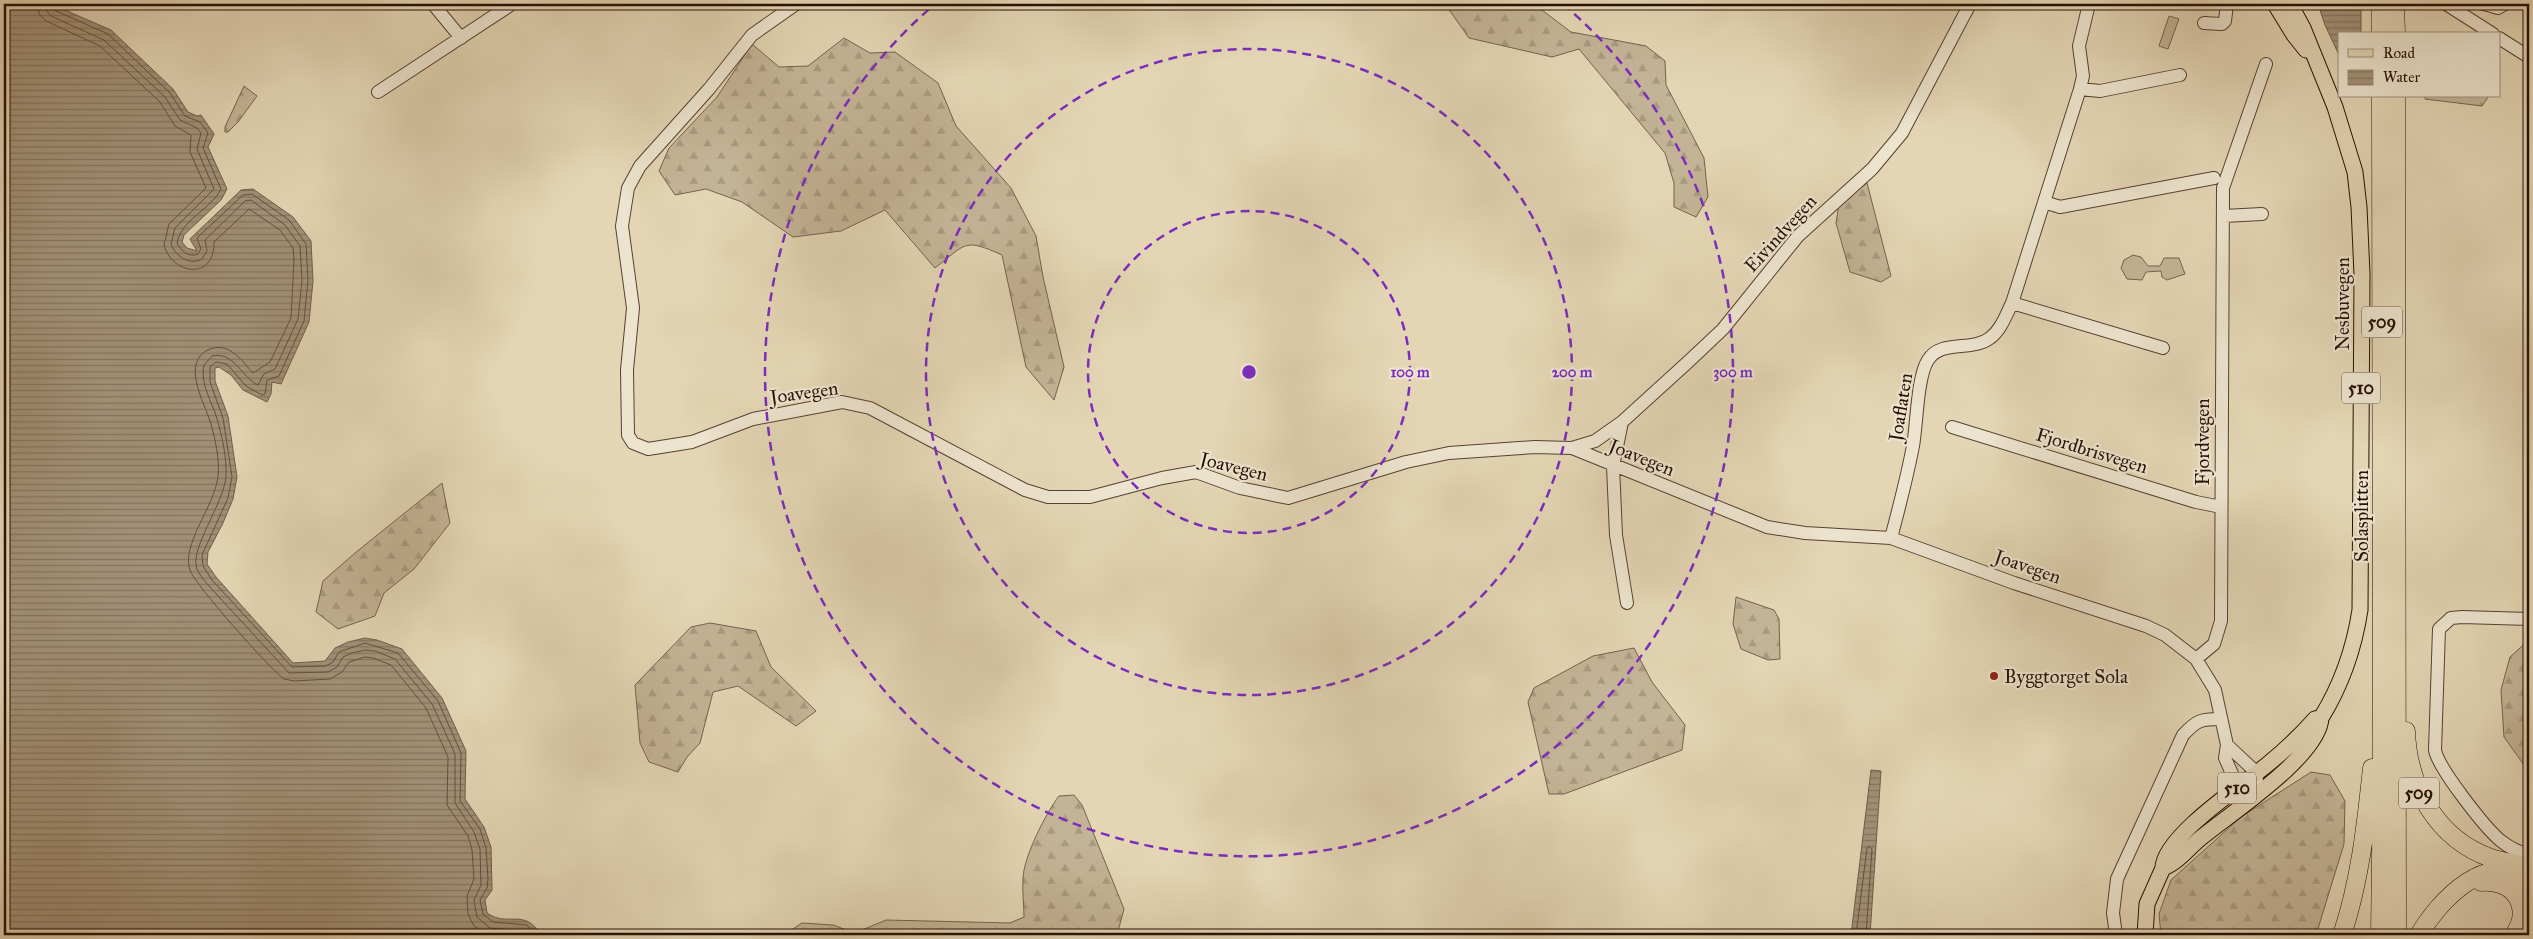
<svg xmlns="http://www.w3.org/2000/svg" width="2533" height="939" viewBox="0 0 2533 939" font-family="'IM FELL Great Primer',serif">
  <style>
    .forest { fill: url(#forest-firs); stroke: #75624e }
    .park { fill: #c4b497; stroke: #75624e }
    .water { fill: url(#water-rules); stroke: #715e4b }
    .lines { fill: none; stroke-linecap: round; stroke-linejoin: round }
    .shore { stroke: #64503f; stroke-width: 1 }
    .minor-casing { stroke: #564131; stroke-width: 14 }
    .major-casing { stroke: #260f05; stroke-width: 17 }
    .highway-casing { stroke: #260f05; stroke-width: 19 }
    .minor { stroke: #ede4cf; stroke-width: 12 }
    .major { stroke: #e4d6b5; stroke-width: 15 }
    .highway { stroke: #e4d6b5; stroke-width: 18 }
    .ring { fill: none; stroke: #7b2cbf; stroke-width: 2.5; stroke-dasharray: 9 6 }
    .poi-dot { fill: #8f2418; stroke: #ede4cf; stroke-width: 2 }
    .labels { text-anchor: middle; stroke-width: 4.5; stroke-linejoin: round; paint-order: stroke }
    .shield { fill: #ede4cf; stroke: #624f42; stroke-width: 1 }
    .shield-label { font-size: 18px; font-weight: bold; fill: #260f05 }
    .street-label { font-size: 19px; fill: #260f05; stroke: #ede4cf }
    .poi-label { font-size: 19px; fill: #260f05; stroke: #ede4cf; text-anchor: start }
    .centre { fill: #7b2cbf; stroke: #ede4cf; stroke-width: 2.5 }
    .ring-label { font-size: 15px; text-anchor: middle; font-weight: bold; fill: #7b2cbf; stroke: #ede4cf; stroke-width: 4.5; stroke-linejoin: round; paint-order: stroke }
  </style>
  <defs>
    <pattern id="forest-firs" width="22" height="20" patternUnits="userSpaceOnUse" patternTransform="scale(1.25)"><rect width="22" height="20" fill="#c4b497"/><path d="M5 1l3.5 6h-7zM16 11l3.5 6h-7z" fill="#a89a81"/></pattern>
    <pattern id="water-rules" width="6" height="5" patternUnits="userSpaceOnUse" patternTransform="scale(1.25)"><rect width="6" height="5" fill="#a39279"/><path d="M0 2.5h6" fill="none" stroke="#857661"/></pattern>
  </defs>
  <rect width="100%" height="100%" fill="#e4d6b5"/>
  <filter id="stains"><feTurbulence type="fractalNoise" baseFrequency=".004" numOctaves="4"/><feColorMatrix values="0 0 0 0 .2 0 0 0 0 .09 0 0 0 0 .02 0 0 0 .5 -.17"/></filter>
  <radialGradient id="worn" r=".72"><stop offset=".6" stop-color="#630" stop-opacity="0"/><stop offset="1" stop-color="#630" stop-opacity=".3"/></radialGradient>
  <path class="forest" d="M1445,4h89l37,28 75,14 19,15 1,24 38,73 4,39 -12,20 -22,-10v-24l-9,-30 -86,-104 -27,8 -83,-19z
    M844,38l26,15 25,-1 43,31 18,43 55,62 25,48 7,41 21,90 -10,33 -28,-33 -24,-112c-38,-17 -35,-12 -67,13l-50,-58 -44,21 -48,6 -51,-35 -36,-13 -31,6 -16,-24 10,-23 48,-51 35,-53 27,23 29,-1z
    M244,86l13,10 -19,26 -10,10h-3v-5z
    M2425,96h64l-7,10 -57,-7z
    M1867,183l24,93 -10,6 -31,-10 -14,-49 3,-19z
    M442,483l8,40 -36,46 -30,24 -9,23 -37,13 -22,-17 7,-31 32,-28z
    M1736,597l38,13 5,9 1,40 -12,1 -27,-11 -8,-25z
    M710,623l46,8 15,36 45,44 -20,15 -58,-40 -25,6 -13,51 -13,14 -9,15 -29,-10 -9,-19 -5,-58 56,-58z
    M2529,640v132l-25,-35 -3,-47 9,-33z
    M1634,648l18,34 33,43 -3,25 -118,44h-15l-21,-92 6,-14 59,-32z
    M2311,772l19,3 15,26 -1,43 -28,91h-155l-2,-21 12,-34 70,-63z
    M1074,795l8,10 42,104 -7,26h-333l18,-12 31,2 22,8 31,-13 124,3 14,-6c0,-13 -2,-26 -1,-39 1,-22 23,-65 36,-82z"/>
  <path class="park" d="M2169,16l10,3 -11,30 -9,-3z
    M2133,255l8,2 7,9h12l4,-8h15l6,16 -18,6 -5,-3 -1,-6 -15,1 -4,8 -15,-1 -6,-11 3,-8z"/>
  <path class="water" d="M4,4h47l60,26 62,59 15,23 9,4 4,-1 13,19 -6,13 19,42 -6,11 -37,35 -2,7 5,6 10,3 -7,-12 51,-49 12,-1 40,28 18,24 2,40 -4,41 -28,62 -9,-2 -1,12 -4,8 -24,-12 -12,-15 -12,-8 -4,1v13l13,35 9,61 -4,22 -10,24 -15,29 -1,12 9,13 77,86 32,-2 10,-13 13,-6 17,-4 12,2 25,9 40,49 24,53 -1,48 19,28 7,20 1,43 -7,10 2,13c21,15 37,-6 54,22h-537z
    M2318,4h43v30h-22v21l-14,-30z
    M1871,770l10,1 -11,164h-19z"/>
  <g class="lines">
    <path class="shore" d="M38,4l1,10 7,7 54,25 60,56 15,24 16,9 -1,17 16,36 -37,36 -5,21c8,30 51,36 50,-3l35,-33 31,21 13,18 1,12 -3,58 -21,44 -17,11c-11,-12 -23,-31 -43,-24 -30,12 -6,53 0,72 5,16 10,39 8,56 -4,30 -37,68 -28,93 4,14 81,100 94,109l10,2 36,-2 12,-7 7,-10 16,-5 8,1 18,7 35,43 22,49 -1,48 21,31 4,14 2,29 -7,17 1,18 6,12 15,9
      M45,4l1,6 5,6 53,24 61,57 15,23 17,8 4,5 -4,16 17,40 -39,39 -4,16c4,12 19,22 31,15l5,-8 -2,-11 40,-39 6,-1 34,25 15,21 2,34 -4,39 -23,50 -11,5 -6,11c-17,-8 -24,-34 -46,-29l-8,9c-4,20 8,36 13,54 5,17 10,39 9,57 -2,28 -37,73 -29,93 2,5 7,11 11,16l81,88 39,-1 9,-5 6,-10 9,-4 13,-3 10,1 20,8 37,45 23,50v49l19,29 6,17 1,36 -7,15 3,17 13,11 34,3 4,4
      M51,4l3,6 54,24 62,59 15,23 15,6 8,11 -5,15 18,41c-10,20 -40,31 -44,54 4,8 12,15 21,11l3,-5 -4,-11 46,-43 9,-1 37,26 17,24 2,36 -4,41 -25,55 -12,4 -2,14 -3,1 -16,-9 -19,-22 -11,-2 -6,5v15l13,36 9,59 -4,21 -26,57 1,11 9,14 80,87 34,-1 7,-4 6,-10 26,-9 33,10 40,48 23,52 -1,48 20,28 6,19 2,31 -1,9 -7,12 3,14 10,8 34,3 8,10
      M1856,935l11,-87 2,-2 3,3 -6,86"/>
    <defs>
      <path id="minor" d="M433,4l28,34
        M796,4l-44,31 -43,54 -69,77 -12,22 -6,38 11,82 -6,62 1,65 5,8 15,6 44,-7 61,-23 89,-17 28,6 155,82 23,7h42l72,-19 34,-6 44,16 48,10 118,-36 43,-9 86,-6 37,1 195,79 38,6 86,5 123,45 132,43 19,9 31,24 19,31 12,55 -2,13 13,29 18,8 1,-22 -30,-28
        M2446,4l47,30
        M2484,4l14,4 7,-4
        M2204,23l18,1 3,-3 2,-17
        M2499,38l30,19
        M2080,89l20,2 80,-16
        M378,92l134,-88
        M2044,202l16,5 154,-29
        M2224,216l38,-2
        M2012,303l151,45
        M1622,422l-9,44 3,69 11,68
        M1952,427l244,75 25,5
        M1572,448l23,-7 27,-19 66,-60 35,-33 75,-93 74,-67 30,-36 68,-129
        M1891,538c8,-30 16,-61 22,-92 4,-22 4,-69 15,-86 13,-21 44,-8 62,-22 11,-8 16,-23 22,-35l68,-214 3,-13 -4,-30 10,-42
        M2529,619l-67,-2 -11,1 -12,11 -4,121c3,18 51,79 66,91 9,7 17,11 28,14
        M2196,659l18,-15 7,-23 2,-433 43,-124
        M2116,935l-3,-22 4,-34 66,-144c14,-15 18,-16 37,-16"/>
      <path id="major" d="M2275,4l19,31 12,15
        M2163,868c0,-31 81,-84 105,-104 17,-14 33,-29 47,-45l6,-1c21,-34 33,-69 39,-108l2,-336 -3,-67 -4,-35 -20,-65 -32,-79 -13,-24
        M2145,935l2,-31 16,-36c15,-5 27,-22 39,-31 29,-24 117,-81 119,-119
        M2527,935l2,-3"/>
      <path id="highway" d="M2381,4v30
        M2395,4l1,30
        M2396,96l1,839
        M2406,731c2,56 31,108 85,127 13,4 26,6 38,9
        M2481,882c33,-3 52,25 33,53
        M2342,935c18,-54 24,-110 30,-167
        M2380,935l2,-158 -1,-681
        M2419,935c19,-33 69,-88 110,-52"/>
    </defs>
    <use href="#minor" class="minor-casing"/>
    <use href="#major" class="major-casing"/>
    <use href="#highway" class="highway-casing"/>
    <use href="#minor" class="minor"/>
    <use href="#major" class="major"/>
    <use href="#highway" class="highway"/>
  </g>
  <g class="ring">
    <circle cx="1249" cy="372" r="161"/>
    <circle cx="1249" cy="372" r="323"/>
    <path d="M1563 4A484 484 0 1 1 935 4"/>
  </g>
  <circle class="poi-dot" cx="1994" cy="676" r="5"/>
  <g class="labels">
    <g class="shield">
      <rect x="2362" y="306.5" width="40" height="31" rx="4"/>
      <rect x="2342" y="372.5" width="38" height="31" rx="4"/>
      <rect x="2218" y="772.5" width="38" height="31" rx="4"/>
      <rect x="2399" y="777.5" width="40" height="31" rx="4"/>
    </g>
    <g class="shield-label">
      <text x="2382" y="328">509</text>
      <text x="2361" y="394">510</text>
      <text x="2237" y="794">510</text>
      <text x="2419" y="799">509</text>
    </g>
    <g class="street-label">
      <text transform="translate(1780 233) rotate(-48)" y="7">Eivindvegen</text>
      <text transform="translate(2342 304) rotate(-90)" y="7">Nesbuvegen</text>
      <text transform="translate(804 392) rotate(-8)" y="7">Joavegen</text>
      <text transform="translate(1900 407) rotate(-81)" y="7">Joaflaten</text>
      <text transform="translate(2202 442) rotate(-90)" y="7">Fjordvegen</text>
      <text transform="translate(2092 450) rotate(17)" y="7">Fjordbrisvegen</text>
      <text transform="translate(1642 457) rotate(22)" y="7">Joavegen</text>
      <text transform="translate(1234 466) rotate(14)" y="7">Joavegen</text>
      <text transform="translate(2361 516) rotate(-90)" y="7">Solasplitten</text>
      <text transform="translate(2028 566) rotate(19)" y="7">Joavegen</text>
    </g>
    <g class="poi-label">
      <text x="2004" y="683">Byggtorget Sola</text>
    </g>
  </g>
  <circle cx="1249" cy="372" r="8" class="centre"/>
  <g class="ring-label">
    <text x="1410" y="377">100 m</text>
    <text x="1572" y="377">200 m</text>
    <text x="1733" y="377">300 m</text>
  </g>
  <rect width="2533" height="939" fill="none" stroke="#e4d6b5" stroke-width="20"/>
  <rect x="5" y="5" width="2523" height="929" fill="none" stroke="#260f05" stroke-width="2.5"/>
  <rect x="10" y="10" width="2513" height="919" fill="none" stroke="#260f05"/>
  <rect x="2338" y="32" width="162" height="65" fill="#ede4cf" stroke="#9d8f7e"/>
  <rect x="2348" y="49" width="25" height="8" fill="#e4d6b5" stroke="#9d8f7e"/>
  <text x="2383" y="58" font-size="15" fill="#260f05">Road</text>
  <rect x="2348" y="70" width="25" height="15" fill="url(#water-rules)" stroke="#9d8f7e"/>
  <text x="2383" y="82" font-size="15" fill="#260f05">Water</text>
  <rect width="100%" height="100%" filter="url(#stains)"/>
  <rect width="100%" height="100%" fill="url(#worn)"/>
</svg>
